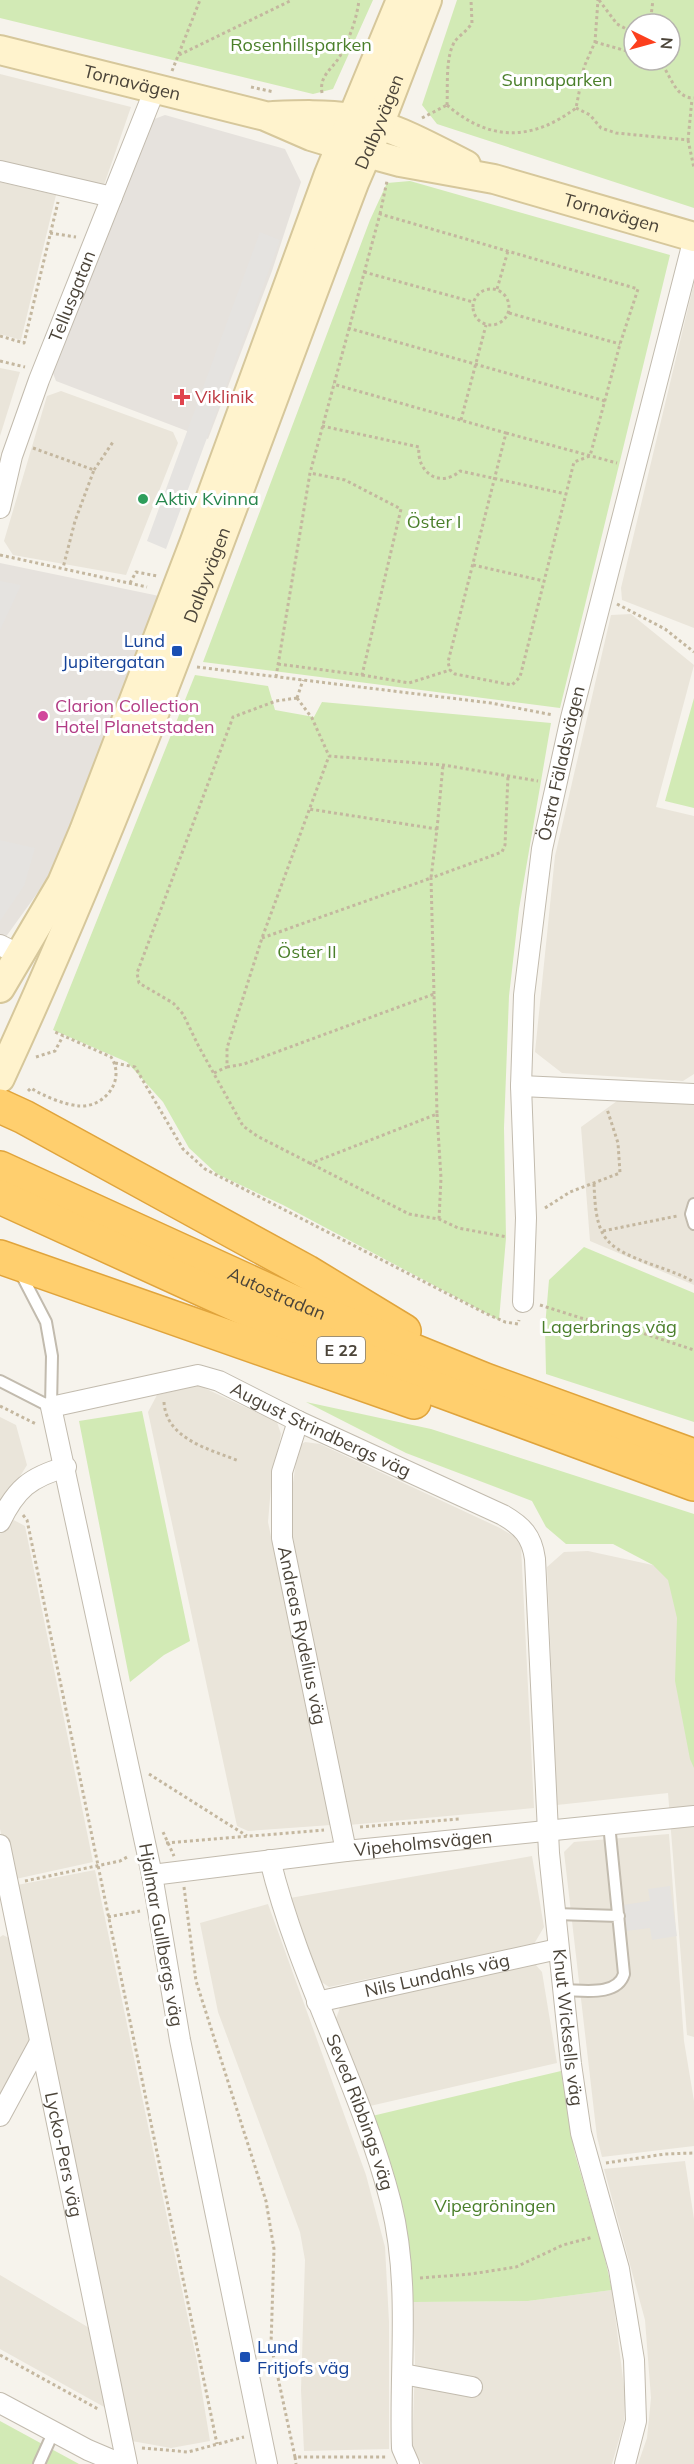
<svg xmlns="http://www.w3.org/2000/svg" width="694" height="2464" viewBox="0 0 694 2464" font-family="Mulish,sans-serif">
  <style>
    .residential { fill: #eae5da }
    .industrial { fill: #e6e2dd }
    .green { fill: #d2eab5; fill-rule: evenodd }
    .parking { fill: #e5e3e0 }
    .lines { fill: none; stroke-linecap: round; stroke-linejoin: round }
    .lane-casing { stroke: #c2bbae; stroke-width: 14 }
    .street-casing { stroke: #c2bbae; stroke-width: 22 }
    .secondary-casing { stroke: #d6c79b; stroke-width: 32 }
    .highway-casing { stroke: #e0a43c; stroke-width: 36 }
    .path { stroke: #c4b79f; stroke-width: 3; stroke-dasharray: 3 3; stroke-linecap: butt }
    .lane { stroke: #fff; stroke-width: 10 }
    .street { stroke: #fff; stroke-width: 20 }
    .secondary { stroke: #fff3cd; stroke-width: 28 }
    .highway { stroke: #ffcf6e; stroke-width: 33 }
    .health-dot { fill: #e0444e; stroke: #fff; stroke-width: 2 }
    .leisure-dot { fill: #2e9e5b; stroke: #fff; stroke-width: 2 }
    .transit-dot { fill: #1a4fb4; stroke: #fff; stroke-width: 2 }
    .hotel-dot { fill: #d1479c; stroke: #fff; stroke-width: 2 }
    .labels { text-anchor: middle; stroke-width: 6; stroke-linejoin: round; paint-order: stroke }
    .shield { fill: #fff; stroke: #817c74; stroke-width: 1.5 }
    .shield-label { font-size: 16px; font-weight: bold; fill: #4b4439 }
    .park-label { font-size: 18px; fill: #4a7f2a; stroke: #fff }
    .street-label { font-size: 18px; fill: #4b4439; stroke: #fff }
    .health-label { font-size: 18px; fill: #be3a42; stroke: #fff; text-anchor: start }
    .leisure-label { font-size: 18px; fill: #27864d; stroke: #fff; text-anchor: start }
    .transit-label { font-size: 18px; fill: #164399; stroke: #fff; text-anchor: end }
    .hotel-label { font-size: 18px; fill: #b23c85; stroke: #fff; text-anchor: start }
  </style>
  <rect width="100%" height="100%" fill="#f6f3ec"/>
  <path class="residential" d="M0,74l131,33 -27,78 -104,-21z
    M0,182l56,13 -35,145 -21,-6z
    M694,283v345l-72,-28 -1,-12z
    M0,368l20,4 -20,64z
    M61,391l112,41 5,11 -52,132 -113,-20 -9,-14 43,-145z
    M631,614l63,51 -38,142 38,9v258l-11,7 -121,-8 -27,-21 20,-196 56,-241z
    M617,1101l77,3v181l-104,-44 -9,-114z
    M198,1385l79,37 4,12 -10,53 -3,35 63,303 -83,6 -11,-5 -89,-414 9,-17z
    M0,1417l16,8 11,40 -27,44z
    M305,1442l15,2 180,84 17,10 4,8 13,262 -185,17 -48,-236 -12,-77 8,-58 3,-9z
    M8,1517l17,9 68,336 -82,18 -11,-51v-295z
    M588,1551l106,23v463l-7,-2 -19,-242 -111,12 -10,-238 17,-15z
    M669,1834l15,207 10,60v45l-92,11 -5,-20 -33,-285 10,-10z
    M532,1856l12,71 -10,17 -205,43 -12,-8 -27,-81z
    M95,1870l102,492 13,79 -39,7 -45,-8 -114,-554z
    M268,1904l98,271 19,72 4,75v127l-85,2 -3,-61 4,-130 -5,-28 -82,-220 -18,-89z
    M3,1935l10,5 18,97 -31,62v-162z
    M535,1964l7,8 15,91 -187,43 -35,-85 6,-16z
    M685,2161l9,58v245h-56l9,-26 4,-40 -6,-78 -41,-151z
    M0,2275l91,54 15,79 -106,-59z
    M612,2290l13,105 -1,27 -12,42h-189l-11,-12 3,-89 -2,-61 115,-1z"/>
  <path class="industrial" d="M165,115l120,34 16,33 -29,89 -64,168 -152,-58 -5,-13 98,-247z
    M0,563l164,34 -105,266 -59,82z"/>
  <path class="green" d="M0,0h373l-40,89 -20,5 -313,-76z
    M457,0h237v208l-257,-84 -15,-19zM634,24h36v36h-36z
    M410,181l260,74 -110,453 -357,-46 167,-442 17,-37z
    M195,675l73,11 7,24 39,7 8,-15 229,21 -32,186 -10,87 -5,132 2,110 -7,82 -216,-115 -66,-31 -28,-26 -26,-46 -36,-40 -74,-32z
    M694,698v110l-29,-7z
    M584,1247l110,46v129l-148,-48 -1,-47 4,-47z
    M306,1402l125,27 263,85v254l-4,-9 -15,-78 2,-63 -9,-38 -15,-15 -40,-21h-47l-20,-17 -14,-26 -126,-48z
    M142,1411l48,230 -26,14 -34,27 -51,-261z
    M561,2071l14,83 28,96 9,40 -84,11 -115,1 -2,-35 -9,-62 -30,-89z
    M0,2421l79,43h-79z"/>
  <path class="parking" d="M260,232l20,8 -114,309 -19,-8z
    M0,581l21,4 -21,45z
    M0,840l35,8 -11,38 -24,35z
    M670,1886l7,50 -25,4 -2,-12 -24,3 -3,-26 27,-4 -2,-12z"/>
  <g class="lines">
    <defs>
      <path id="lane" d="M694,1204l-3,10 3,10
        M0,1381l51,26 1,-51 -6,-34 -26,-50
        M555,1914l64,2
        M563,1990c19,0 54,7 61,-16l-15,-150
        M39,2464l14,-31"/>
      <g id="street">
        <path d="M0,171l112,26"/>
        <path id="s1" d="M0,508l12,-52 27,-76 116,-291"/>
        <path d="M0,945l20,10"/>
        <path d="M521,1086l173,8"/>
        <path id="s2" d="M523,1302l3,-84 -5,-132 3,-91 18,-146 29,-131 123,-480"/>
        <path id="s3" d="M298,1421l-16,51v66l64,313"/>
        <path d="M0,1522c16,-33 30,-45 66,-55"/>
        <path id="s4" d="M0,1845l127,619"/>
        <path id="s5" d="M270,1860c29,118 91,226 121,343 20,81 8,164 11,245l7,16"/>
        <path id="s6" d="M152,1875l194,-24 348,-35"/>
        <path id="s7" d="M317,2002l241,-53"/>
        <path d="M0,2116l40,-74"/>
        <path d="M403,2374l69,13"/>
        <path d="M0,2403l88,47 33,14"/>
        <path id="s8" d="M267,2464l-87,-424 -28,-165 -101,-468 147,-32 21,6 79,40 205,94c19,11 29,21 32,44l14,294 22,211 10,69 38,136 15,91 2,61 -11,43"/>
      </g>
      <g id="secondary">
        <path id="s9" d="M0,50l265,66 46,20 56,17 33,9 94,17 200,58"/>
        <path d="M273,116c26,-1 53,-2 79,2 38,6 80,30 114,47"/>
        <path d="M0,988l62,-105 22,-52 111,-290 134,-367 72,-174"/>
        <path id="s10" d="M0,1078c135,-291 240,-595 354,-895l25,-58 48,-125"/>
      </g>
      <g id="highway">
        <path d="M0,1106l24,11 283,155 97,59"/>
        <path id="s11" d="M0,1168l291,133 194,79 209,76"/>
        <path d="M0,1197l281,128 147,61 266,98"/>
        <path d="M0,1257l414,145"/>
      </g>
    </defs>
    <use href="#lane" class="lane-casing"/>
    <use href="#street" class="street-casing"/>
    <use href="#secondary" class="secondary-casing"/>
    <use href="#highway" class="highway-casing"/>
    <path class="path" d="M599,0l18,24 17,9
      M650,24l3,-24
      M595,42l39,11
      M179,55l113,-55
      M659,60c11,13 16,39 35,38
      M172,71l28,-71
      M251,87l23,5
      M322,93c-3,-18 10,-23 18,-37 9,-16 17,-38 19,-56
      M447,105c43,37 85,36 129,3l8,-41 11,-25 3,-42
      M447,105c1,-19 -2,-48 8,-64 5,-6 13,-11 17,-18l-1,-23
      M576,108l14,7 11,13 15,5 72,7 4,-41
      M422,118l25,-13
      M688,140l6,28
      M380,214l7,-33
      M50,233l26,4
      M364,272l109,30
      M473 307a18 18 0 1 1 36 0a18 18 0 1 1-36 0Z
      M497,289l11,-38
      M509,313l111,31
      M348,328l257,73
      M0,336l24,7 34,-141
      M0,361l25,6
      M461,420l25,-95
      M322,426l97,21c-3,25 21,42 41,24l106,23
      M506,433l111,30
      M33,448l61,22 -19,51 -12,47
      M94,470l19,-28
      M0,555l147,32
      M473,565l71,16
      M130,583l6,-11 21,4
      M617,604l48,25 29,23
      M278,664l84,11 39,-166 -56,-29 -35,-7
      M197,667l294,36 62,12
      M362,675l47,8 41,-13
      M276,677l34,-204 70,-259 258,75 -18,55 -30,112 -16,6 -54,215 -8,8 -57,-11 -5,-4 -2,-8 58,-229 -173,-49
      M297,698l-21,3 -43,16 -96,256 2,10 34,20 10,11 16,33 44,79 14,10 152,78 30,5 19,9 49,9
      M297,698l15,20 17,38 114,9 95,16
      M297,698l6,-18
      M437,829l6,-64
      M262,938l169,-60 6,-49 -128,-20
      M434,994l-3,-116 71,-26 3,-7 3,-69
      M36,1057l19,-6 8,-15
      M115,1063l20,4 48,82 22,20 280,144 20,9 13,2 1,-4
      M227,1067l17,-3 190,-70 3,120 -128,50
      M214,1073l13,-6v-19l35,-110 67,-182
      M28,1091l3,-3c12,8 34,17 49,18 25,1 46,-26 31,-49l-56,-25
      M437,1114l4,64 -2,41
      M594,1184c1,18 1,44 15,58 17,18 62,26 85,40
      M545,1208l25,-16 50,-19 -2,-30 -11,-34
      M603,1231l74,-15
      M540,1305l41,13 49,11 64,21
      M164,1402c2,37 45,47 75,59
      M0,1406l36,18
      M23,1515l4,5 190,924
      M149,1774l98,62
      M360,1827l99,-8
      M163,1832l11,24
      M166,1843l158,-13
      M25,1881l95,-20 9,-5
      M184,1887l12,94 70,220 8,48 -3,96 24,112h92
      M108,1917l32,-6
      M606,2163l59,-9 29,-1
      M420,2278l51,-4 45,-7 47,-22 30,-8
      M0,2355l98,54
      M142,2448l46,4 56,-15
      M295,2457l1,7"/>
    <use href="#lane" class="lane"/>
    <use href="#street" class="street"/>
    <use href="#secondary" class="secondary"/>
    <use href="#highway" class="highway"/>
  </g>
  <path class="health-dot" d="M179 388h6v6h6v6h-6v6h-6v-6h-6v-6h6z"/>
  <circle class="leisure-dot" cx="143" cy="499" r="6"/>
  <g class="transit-dot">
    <rect x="171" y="645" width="12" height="12" rx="3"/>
    <rect x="239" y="2351" width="12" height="12" rx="3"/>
  </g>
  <circle class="hotel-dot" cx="43" cy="716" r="6"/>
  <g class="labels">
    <rect class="shield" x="317" y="1337" width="48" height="26" rx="4.5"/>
    <g class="shield-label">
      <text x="341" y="1356">E 22</text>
    </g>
    <g class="park-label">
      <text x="301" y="51">Rosenhillsparken</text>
      <text x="557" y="86">Sunnaparken</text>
      <text x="434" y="528">Öster I</text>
      <text x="307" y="958">Öster II</text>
      <text x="609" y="1333">Lagerbrings väg</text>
      <text x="495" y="2212">Vipegröningen</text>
    </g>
    <g class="street-label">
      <text dy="6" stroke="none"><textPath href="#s9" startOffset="136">Tornavägen</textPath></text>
      <text dy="6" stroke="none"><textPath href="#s10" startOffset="1029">Dalbyvägen</textPath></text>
      <text dy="6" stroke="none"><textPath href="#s9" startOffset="634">Tornavägen</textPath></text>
      <text dy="6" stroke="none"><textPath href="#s1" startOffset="224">Tellusgatan</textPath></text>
      <text dy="6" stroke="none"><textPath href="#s10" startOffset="544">Dalbyvägen</textPath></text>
      <text dy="6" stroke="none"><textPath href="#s2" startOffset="542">Östra Fäladsvägen</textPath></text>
      <text dy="6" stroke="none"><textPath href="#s11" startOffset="304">Autostradan</textPath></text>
      <text dy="6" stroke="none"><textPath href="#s8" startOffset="1364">August Strindbergs väg</textPath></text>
      <text dy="6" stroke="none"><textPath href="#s3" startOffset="219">Andreas Rydelius väg</textPath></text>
      <text dy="6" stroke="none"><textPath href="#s6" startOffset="273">Vipeholmsvägen</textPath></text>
      <text transform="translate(161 1935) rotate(80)" y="6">Hjalmar Gullbergs väg</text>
      <text dy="6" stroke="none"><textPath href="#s7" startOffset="123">Nils Lundahls väg</textPath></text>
      <text dy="6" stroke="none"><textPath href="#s8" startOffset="2092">Knut Wicksells väg</textPath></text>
      <text dy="6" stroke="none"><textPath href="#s5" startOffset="268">Seved Ribbings väg</textPath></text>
      <text dy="6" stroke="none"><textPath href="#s4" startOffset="316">Lycko-Pers väg</textPath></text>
    </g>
    <g class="health-label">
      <text x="195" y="403">Viklinik</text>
    </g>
    <g class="leisure-label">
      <text x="155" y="505">Aktiv Kvinna</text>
    </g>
    <g class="transit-label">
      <text x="165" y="647">Lund<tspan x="165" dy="21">Jupitergatan</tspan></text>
      <text x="257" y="2353" text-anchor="start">Lund<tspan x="257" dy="21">Fritjofs väg</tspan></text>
    </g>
    <g class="hotel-label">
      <text x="55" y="712">Clarion Collection<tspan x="55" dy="21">Hotel Planetstaden</tspan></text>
    </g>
  </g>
  <g transform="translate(652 42) rotate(95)"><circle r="28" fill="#ffffff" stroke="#b7b4b0" stroke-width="1.5"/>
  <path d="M0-4.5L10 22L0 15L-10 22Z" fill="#fc3f1d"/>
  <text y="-9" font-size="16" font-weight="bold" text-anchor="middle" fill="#4b4439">N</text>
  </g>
</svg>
